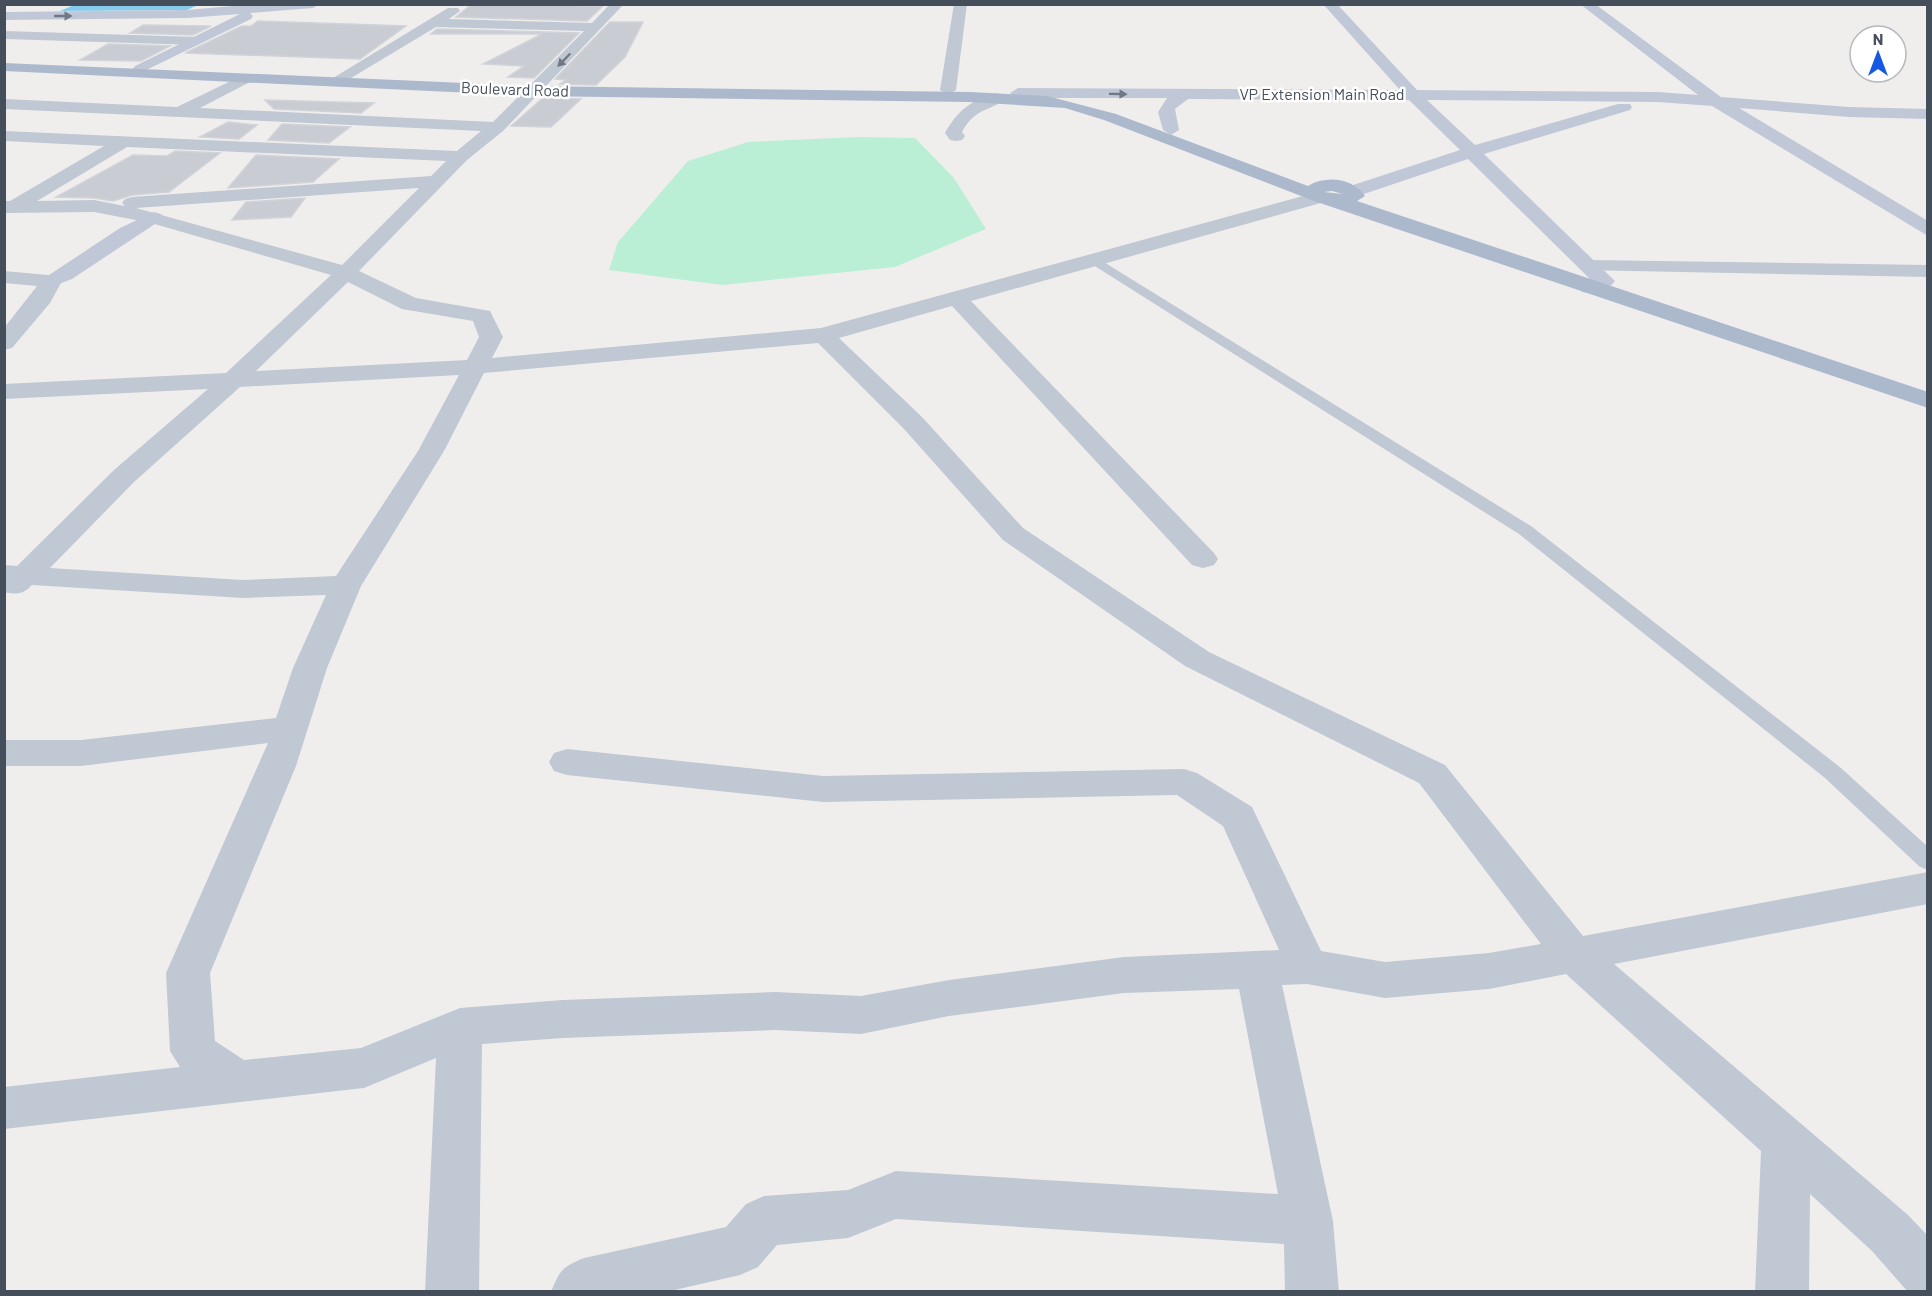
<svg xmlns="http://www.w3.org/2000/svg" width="1932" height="1296" viewBox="0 0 1932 1296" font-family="Barlow,sans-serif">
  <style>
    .green { fill: #baefd5 }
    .water { fill: #86cced }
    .building { fill: #c9ccd3; stroke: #d1d3d9; stroke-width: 1.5 }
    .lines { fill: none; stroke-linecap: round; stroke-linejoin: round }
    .lane { fill: #c0c8d3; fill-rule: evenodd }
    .street { fill: #c0c8d3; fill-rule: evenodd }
    .secondary { fill: #c0c8d7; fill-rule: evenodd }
    .primary { fill: #acb9cd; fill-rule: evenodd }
    .oneway { fill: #707986 }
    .oneway2 { fill: #707985 }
    .labels { text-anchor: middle; stroke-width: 5; stroke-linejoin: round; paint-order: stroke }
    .far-street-label { font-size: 16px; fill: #454e5b; stroke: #fff }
  </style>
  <rect width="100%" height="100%" fill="#f0eeed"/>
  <path class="green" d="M858,137l57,1 39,40 32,51 -91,38 -173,18 -113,-15 9,-28 70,-81 60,-19z"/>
  <path class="water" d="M74,5h124l-11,5 -127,1z"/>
  <path class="building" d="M472,4h30l101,2 -16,15 -131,-4z
    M258,21l148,5 -46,33 -175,-6 57,-27h9z
    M610,22h33l-18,35 -29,28 -36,-1 6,-4 -11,-1z
    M143,25l68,1 -18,9 -63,-2z
    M437,29l142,4 -45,45 -26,-1 16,-11 -41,-2 59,-30h-111z
    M108,44l62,2 -29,15 -61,-1z
    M543,98l38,1 -30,28 -40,-1z
    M265,100l109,3 -13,10 -87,-4z
    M228,122l29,3 -18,14 -39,-2z
    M282,124l68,3 -21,16 -61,-3z
    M175,151l45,2 -51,39 -37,3 -19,6 -19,-3 -38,-1 77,-42 34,1z
    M256,155l83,4 -26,23 -85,6z
    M305,198l-14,19 -59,3 14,-18z"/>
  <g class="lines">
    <path class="lane" d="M1094,256l437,270 310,242 87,79v23l-8,-3 -95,-89 -306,-244 -429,-271 -2,-3z"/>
    <path class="street" d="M610,4h14l-121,127 -36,29 -108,111 57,27 74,13 13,26 -11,21 329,-30 493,-135h14l2,4 -2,4 -357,100 243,252 4,6 -4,6 -11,3 -11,-3 -240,-259 -113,32 83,79 101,111 186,124 236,113 138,171 345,-64v32l-314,60 294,251 20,21v56h-20l-36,-41 -62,-57 -1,98h-54l6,-141 -195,-177 -77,15 -104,9 -78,-14 -25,1 51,236 6,71h-54l-1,-48 -388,-25 -48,19 -71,7 -19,22 -18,8 -74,17h-115c9,-22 11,-25 33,-34l142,-31 20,-23 18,-8 84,-6 48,-19 382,23 -39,-205 -115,4 -175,23 -88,18 -86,-4 -212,8 -81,6 -3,248h-54l11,-234 -72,30 -360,41v-42l176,-20 -10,-16 -4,-78 102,-230 -187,23h-77v-26h77l195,-22 17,-50 33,-73 -83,3 -211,-13c-8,9 -15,10 -28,7v-27l13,1 97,-96 94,-81 -204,10v-15l222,-11 105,-98 -180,-52 -57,-11 -90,1v-12h6l94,-55 -100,-5v-10l453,20 24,-20 -477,-22v-10l173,8 68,-33 8,5 -3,3 -50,26 293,14 91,-91 -148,-4 -90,54 -5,2 -8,-5 115,-70h10l2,3 -11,8 143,4zM127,147l319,14 -15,15 -299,21 -7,2 -3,4 3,3 -31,-6 -57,1zM419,188l-77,77 -206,-57zM348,282l54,27 71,12 6,16 -12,23 -211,11zM818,343l86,86 99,111 182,126 234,117 122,161 -52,9 -104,9 -64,-11 -69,-144 -55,-34 -13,-4 -361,7 -256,-27 -13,4 -5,9 5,9 13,4 256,27 354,-7 46,31 56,124 -155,7 -175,23 -88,16 -86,-4 -212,8 -103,8 -99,40 -117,12 -29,-19 -5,-68 86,-207 31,-98 34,-82 83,-135 40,-78zM459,375l-41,76 -82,125 -93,4 -193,-12 84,-86 106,-95z
      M954,4h13l-11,86 -8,5 -8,-5z
      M4,31l193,6 7,4 -7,4 -193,-6z
      M997,93l8,5c-14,15 -28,7 -43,34l3,4 -3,4 -6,1 -6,-1 -5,-7c12,-22 27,-34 52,-40z
      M1589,260l339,5v12l-346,-7 -4,-4 4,-4z
      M4,271l55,5 3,5 -12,22 -38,45 -8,2v-22l33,-42 -33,-3z"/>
    <path class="secondary" d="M257,4h62l-6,4 -63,5 3,3 -2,3 -111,54 -7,-4 2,-3 105,-52 -53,4 -183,2v-8l183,-2z
      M1323,4h14l80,86 241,2 40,3 -118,-91h15l126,93 128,10 79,2v10l-79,-2 -110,-9 189,113v15l-216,-130 -54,-4 -231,-2 48,45 143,-41h12l2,3 -2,3 -146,44 131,127c-7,10 -22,13 -33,11l-3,-5 11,-8 -122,-120 -107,36h-14l-2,-4 2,-4 113,-37 -51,-50 -221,-1 -13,10 4,21 -8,5 -8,-5 -5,-18 9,-14h-149l-8,-5 8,-5 382,2z
      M154,212l7,2 3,4 -92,61 -21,8 -8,-1 -3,-5 80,-53z"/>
    <path class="primary" d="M4,63l530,23 436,6 77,4 69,18 192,72c18,-11 45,-8 57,10l-8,5 571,191v16l-614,-207 -210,-81 -39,-12 -95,-6 -436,-6 -530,-25zM1332,191l11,3 -19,-2z"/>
  </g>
  <defs><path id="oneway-solid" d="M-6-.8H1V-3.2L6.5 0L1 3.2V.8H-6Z" transform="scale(1.5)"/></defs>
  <g class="oneway">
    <use href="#oneway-solid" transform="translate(63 16)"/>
    <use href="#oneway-solid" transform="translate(1118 94) rotate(1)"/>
  </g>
  <use class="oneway2" href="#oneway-solid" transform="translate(564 60) rotate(134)"/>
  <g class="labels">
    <g class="far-street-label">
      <text transform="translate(515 89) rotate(2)" y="6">Boulevard Road</text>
      <text x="1322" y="100">VP Extension Main Road</text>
    </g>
  </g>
  <rect width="1932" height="1296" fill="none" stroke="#454e5b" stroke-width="12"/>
  <g transform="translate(1878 54)"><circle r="28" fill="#ffffff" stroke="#b5b8bd" stroke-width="1.5"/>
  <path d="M0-4.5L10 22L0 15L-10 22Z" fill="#1558e2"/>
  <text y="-9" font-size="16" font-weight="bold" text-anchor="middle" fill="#454e5b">N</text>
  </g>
</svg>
